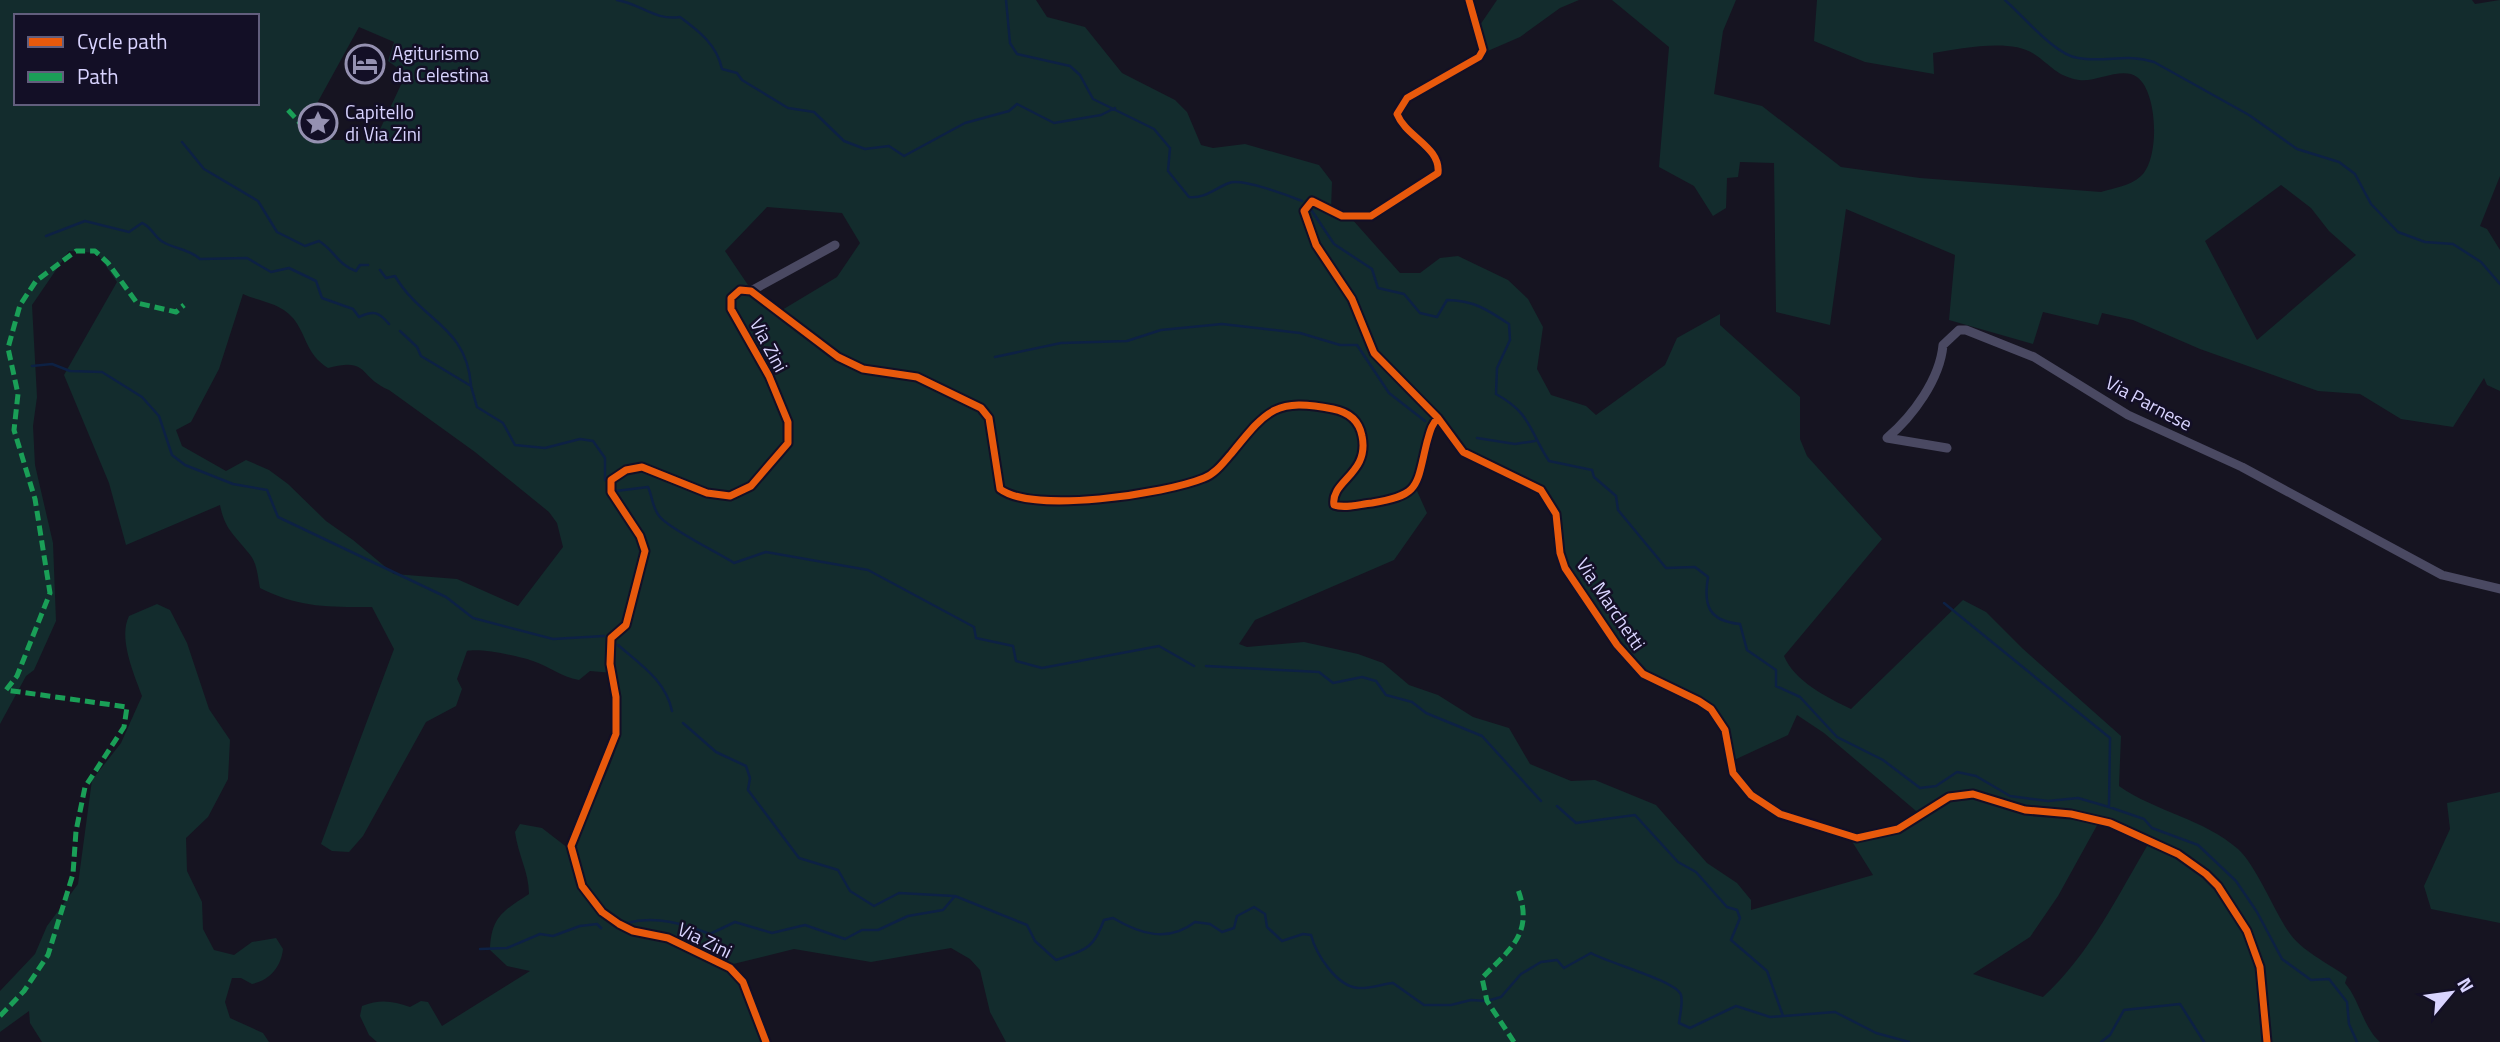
<svg xmlns="http://www.w3.org/2000/svg" width="2500" height="1042" viewBox="0 0 2500 1042" font-family="'Titillium Web',sans-serif">
  <style>
    .green { fill: #132c2d; fill-rule: evenodd }
    .lines { fill: none; stroke-linecap: round; stroke-linejoin: round }
    .stream { stroke: #0d2144; stroke-width: 2.5 }
    .minor { stroke: #4a4962; stroke-width: 9 }
    .quiet { stroke: #1a9f57; stroke-width: 5; stroke-dasharray: 10 5; stroke-linecap: butt }
    .cycleway-casing { stroke: #130f26; stroke-width: 11 }
    .cycleway { stroke: #e8590c; stroke-width: 7 }
    .labels { text-anchor: middle; stroke-width: 5; stroke-linejoin: round; paint-order: stroke }
    .poi-label { font-size: 19px; fill: #d9d4ff; stroke: #130f26; text-anchor: start }
    .street-label { font-size: 19px; fill: #d9d4ff; stroke: #130f26 }
  </style>
  <rect width="100%" height="100%" fill="#161421"/>
  <path class="green" d="M0,0h1036l11,17 38,10 37,46 53,27 12,12 14,33 12,3 32,-4 74,21 13,17 -1,28 20,8 49,55h20l20,-15 18,-2 50,24 20,19 15,28 -6,42 14,26 35,11 10,9 69,-50 12,-27 43,-24v11l80,72v42l7,17 75,83 -98,117c10,25 44,42 67,53l112,-109 23,12 36,36 99,88 -2,50c37,26 85,33 119,63 17,15 36,61 50,82 14,21 39,31 59,46l-2,6c15,18 18,44 35,59h-1374l-16,-30 -10,-42 -10,-11 -19,-11 -80,14 -77,-13 -69,17 18,19 25,57h-391l-8,-7 -9,-19 2,-10c18,-7 31,-5 48,1l11,-6 7,1 14,24 88,-55 -23,-5 -17,-16c1,-33 13,-39 39,-56 0,-22 -11,-39 -14,-62l5,-8 22,4 31,24c9,-37 46,-92 47,-124 1,-18 -5,-37 -7,-55l-23,-2 -11,9c-18,-3 -30,-14 -46,-19 -15,-5 -52,-13 -66,-10l-10,28 5,10 -6,17 -30,16 -63,114 -14,16 -17,-1 -11,-7 73,-195 -22,-42c-43,0 -72,1 -112,-19 -2,-10 -3,-24 -9,-32 -15,-20 -26,-25 -31,-51l-94,40 -17,-62 -45,-108 53,-93 -20,-29 -28,-2 -37,54 5,92 -4,29 2,39 18,78 3,78 -22,49 -8,6 -26,48zM16,16h241v87h-241zM359,27l35,15 -6,19 18,13 -31,66h-43l-17,-33zM767,207l75,6 18,30 -23,34 -60,36 -29,-28 -23,-34zM243,294c17,8 36,8 50,24 15,19 12,35 35,50 42,-11 29,8 61,22l86,62 74,60 8,11 6,24 -45,59 -61,-27 -63,-5 -41,-34 -27,-19 -38,-37 -19,-14 -23,-10 -20,11 -44,-25 -6,-16 15,-8 28,-53zM1437,419l35,39 79,42 17,70 71,99 79,46 14,46 56,-26 9,-20 27,18 98,83 -58,21 -16,-2 25,40 -122,35v-10l-14,-17 -30,-20 -51,-58 -61,-25 -24,1 -41,-17 -21,-36 -36,-11 -35,-22 -29,-10 -26,-22 -25,-9 -54,-12 -57,5 -8,-3 16,-24 139,-60 33,-47 -10,-22zM2100,820l50,21c-32,54 -60,113 -107,156l-70,-23 57,-37 28,-41z
    M1497,0h82l-19,8 -40,29 -37,16 -3,-28z
    M1612,0h124l-13,31 -9,63 48,12 79,61 79,11 181,14c13,-4 29,-6 40,-16 19,-17 17,-84 -4,-99 -15,-11 -42,6 -58,3 -23,-4 -28,-15 -45,-26 -24,-16 -74,-5 -101,-1l1,21 -69,-12 -51,-21 3,-41h655l3,4 25,-4v176l-20,50 7,3 13,21v141l-13,-6 -3,-7 -31,49 -52,-8 -41,-25 -42,-3 -118,-42 -67,-29 -31,-7 -4,12 -55,-13 -10,32 -84,-24 6,-65 -109,-46 -16,116 -54,-13 -2,-149 -34,-1 -2,15 -11,1 -1,30 -13,8 -19,-30 -35,-19 10,-120zM2281,185l30,23 18,23 27,24 -99,85 -52,-99z
    M157,604l13,6 17,33 22,66 21,31 -2,39 -20,38 -22,21 1,33 15,31 1,27 11,21 20,5 18,-13 24,-4 7,11c-2,18 -13,31 -31,35l-11,-6h-9l-7,24 5,16 33,15 6,9h-227l-12,-19 -1,-12 -29,21v-41l35,-37 12,-28 31,-42 14,-104 29,-37 21,-47c-8,-22 -24,-58 -13,-80z
    M2500,792v131l-69,-14 -7,-23 26,-57 -3,-26z"/>
  <g class="lines">
    <path class="stream" d="M617,0c24,4 38,21 63,17 19,14 37,28 42,52l15,4 5,7 46,28 26,4 30,29 21,8 24,-3 15,10 61,-33 44,-12 8,-7 37,19 47,-8 14,-7
      M1006,0l4,43 7,11 53,12 10,9 13,24 61,30 16,19 -2,23 21,26c16,2 26,-9 40,-14 13,-5 58,12 73,18
      M2005,0c18,16 50,55 73,58 27,5 50,-5 76,4l95,53 48,34 42,13 16,12 16,30 27,28 27,10 28,2 28,18 19,22
      M182,142l22,27 54,32 19,31 28,14 14,-5c15,9 19,24 37,30l4,-6h8
      M1312,211l22,33 38,25 6,19 26,6 16,19 17,4 10,-17c26,0 41,10 62,24l1,16 -13,28 -1,26c36,20 33,37 53,67l43,9 2,7 22,19 2,14 48,58 29,-1 13,10c-5,29 1,44 32,47l7,26 29,20v16l24,11 37,40 46,23 37,28 16,-2 21,-14 19,4 34,20 38,5 30,-3 31,9 35,12 8,9 46,17 38,36 21,31 25,47 29,21 18,-1 18,23 2,22 8,18
      M46,236l39,-15 44,11 13,-9c10,4 12,14 21,19 12,7 26,7 37,17l47,-1 24,14 18,-4 27,13 6,17 31,11 6,8c15,-7 20,-5 30,7
      M380,270l6,8 9,-2c27,46 71,49 76,109
      M400,331l17,16 4,9 50,30 6,21 26,16 12,22 30,3 35,-9 13,2 12,17v22
      M995,357l66,-14 66,-2 34,-11 61,-6 78,9 40,12h17l32,48 36,28
      M32,366l20,-2 18,7 32,1 40,25 17,19 13,39 13,10 48,19 34,6 11,27 168,80 27,21 80,21 51,-3
      M1477,438l38,6 20,-3
      M616,491l32,-4c5,11 4,21 12,30 11,13 57,35 74,46l32,-11 102,18 106,57 2,11 37,8 3,15 26,7 117,-22 35,20
      M1944,603l166,135 -1,69
      M618,645c23,20 48,36 54,66
      M1206,666l113,6 14,11 29,-6 14,4 10,14 26,7 14,11 56,23 59,65
      M683,723l33,29 30,14 4,12 -2,12 51,68 39,12 12,21 24,15 25,-13 55,3
      M1557,806l19,17 59,-8 43,47 18,10 31,35 10,3 3,8 -9,22 36,31 16,45
      M627,923c29,-8 56,1 83,11l25,-12 37,11 33,-8 40,14 17,-9h16l30,-14 35,-6 12,-14 72,29 8,16 21,19c29,-10 37,-10 48,-40l9,-2c27,16 55,25 82,4l15,2 12,8 12,-4 3,-12 17,-9 11,7 2,13 15,14 21,-7 8,1c5,19 25,51 47,53 11,1 24,-4 35,-5l31,22h27l20,-5 16,1 14,-4 20,-23 20,-12 16,-2 7,8 27,-15c17,10 86,28 90,42 2,8 -1,20 -2,28l11,5 46,-22 34,11 65,-5 41,21 33,9
      M480,949l27,-1 33,-14 13,2 27,-10 17,-2 4,4
      M2101,1042l9,-7 14,-25 56,-6 24,38"/>
    <path class="minor" d="M1469,0l14,50 -4,7 -72,41 -10,16c9,23 44,33 41,59l-67,43h-29l-30,-15 -8,10 12,34 36,54 22,54 64,65 25,34 78,38 15,24 4,39 5,15 52,77 26,29 56,27 12,8 14,21 8,43 18,22 29,19 77,24 41,-9 51,-32 24,-3 52,16 46,4 39,9 68,31 28,20 12,12 29,45 13,36 7,75
      M751,291l84,-46
      M1947,448l-60,-10c26,-22 53,-59 56,-93l16,-15h7l68,27 94,58 114,52 200,108 58,14
      M766,1042l-23,-60 -13,-14 -62,-30 -35,-7 -14,-7 -17,-12 -20,-26 -11,-40 45,-112v-37l-6,-33 1,-26 15,-13 19,-74 -5,-15 -29,-44v-12l15,-10 16,-3 65,26 23,3 21,-10 37,-43v-21l-19,-46 -38,-67v-11l9,-8 11,1 87,66 25,12 54,8 64,31 8,10 11,71c33,25 165,5 204,-11 11,-4 19,-15 27,-24 35,-43 44,-57 102,-45 15,3 26,11 29,27 8,38 -32,45 -28,69 11,4 26,-1 38,-2 49,-8 44,-17 55,-61 3,-10 4,-17 11,-24"/>
    <path class="quiet" d="M288,110l25,27
      M0,1016l24,-25 24,-36 25,-81 3,-43 9,-44 39,-60 3,-20 -121,-17 11,-14 33,-83 -15,-94 -21,-69 4,-36 -10,-46 12,-43 16,-24 40,-30h19l13,12 29,40 39,9 8,-7
      M1514,1042l-27,-41 -5,-23c29,-30 53,-45 35,-91"/>
    <defs>
      <path id="cycleway" d="M1469,0l14,50 -4,7 -72,41 -10,16c9,23 44,33 41,59l-67,43h-29l-30,-15 -8,10 12,34 36,54 22,54 64,65 25,34 78,38 15,24 4,39 5,15 52,77 26,29 56,27 12,8 14,21 8,43 18,22 29,19 77,24 41,-9 51,-32 24,-3 52,16 46,4 39,9 68,31 28,20 12,12 29,45 13,36 7,75
        M766,1042l-23,-60 -13,-14 -62,-30 -35,-7 -14,-7 -17,-12 -20,-26 -11,-40 45,-112v-37l-6,-33 1,-26 15,-13 19,-74 -5,-15 -29,-44v-12l15,-10 16,-3 65,26 23,3 21,-10 37,-43v-21l-19,-46 -38,-67v-11l9,-8 11,1 87,66 25,12 54,8 64,31 8,10 11,71c33,25 165,5 204,-11 11,-4 19,-15 27,-24 35,-43 44,-57 102,-45 15,3 26,11 29,27 8,38 -32,45 -28,69 11,4 26,-1 38,-2 49,-8 44,-17 55,-61 3,-10 4,-17 11,-24"/>
    </defs>
    <use href="#cycleway" class="cycleway-casing"/>
    <use href="#cycleway" class="cycleway"/>
  </g>
  <defs>
    <symbol id="hotel-ring" viewBox="-11 -11 22 22"><circle r="9.5" fill="#130f26" stroke="#9591b1" stroke-width="1.5"/><path d="M-6-4.5h1.5V1H6V5H4.5V3h-9V5H-6ZM-4 0a1.8 1.8 0 1 1 3.6 0ZM.5 0V-2.5h3Q6-2.5 6 0Z" fill="#9591b1"/></symbol>
    <symbol id="sight-ring" viewBox="-11 -11 22 22"><circle r="9.5" fill="#130f26" stroke="#9591b1" stroke-width="1.5"/><path d="M0-6L1.8-2.2L6-1.7L2.9 1.2L3.7 5.4L0 3.3L-3.7 5.4L-2.9 1.2L-6-1.7L-1.8-2.2Z" fill="#9591b1"/></symbol>
  </defs>
  <g fill-rule="evenodd">
    <use href="#hotel-ring" x="343" y="42" width="44" height="44"/>
    <use href="#sight-ring" x="296" y="101" width="44" height="44"/>
  </g>
  <g class="labels">
    <g class="poi-label">
      <text x="392" y="60">Agiturismo<tspan x="392" dy="22">da Celestina</tspan></text>
      <text x="345" y="119">Capitello<tspan x="345" dy="22">di Via Zini</tspan></text>
    </g>
    <g class="street-label">
      <text transform="translate(769 345) rotate(62)" y="7">Via Zini</text>
      <text transform="translate(2149 403) rotate(28)" y="7">Via Parnese</text>
      <text transform="translate(1611 604) rotate(56)" y="7">Via Marchetti</text>
      <text transform="translate(705 940) rotate(26)" y="7">Via Zini</text>
    </g>
  </g>
  <rect x="14" y="14" width="245" height="91" fill="#130f26" stroke="#625e7d" stroke-width="2"/>
  <rect x="28" y="37" width="35" height="10" fill="#e8590c" stroke="#625e7d" stroke-width="2"/>
  <text x="77" y="49" font-size="21" fill="#d9d4ff">Cycle path</text>
  <rect x="28" y="72" width="35" height="10" fill="#1a9f57" stroke="#625e7d" stroke-width="2"/>
  <text x="77" y="84" font-size="21" fill="#d9d4ff">Path</text>
  <g transform="translate(2451 993) rotate(61)" stroke="#130f26" stroke-width="5" paint-order="stroke">
  <path d="M0-5L12 26L0 18L-12 26Z" fill="#d9d4ff"/>
  <text y="-10" font-size="19" font-weight="bold" text-anchor="middle" fill="#d9d4ff">N</text>
  </g>
</svg>
